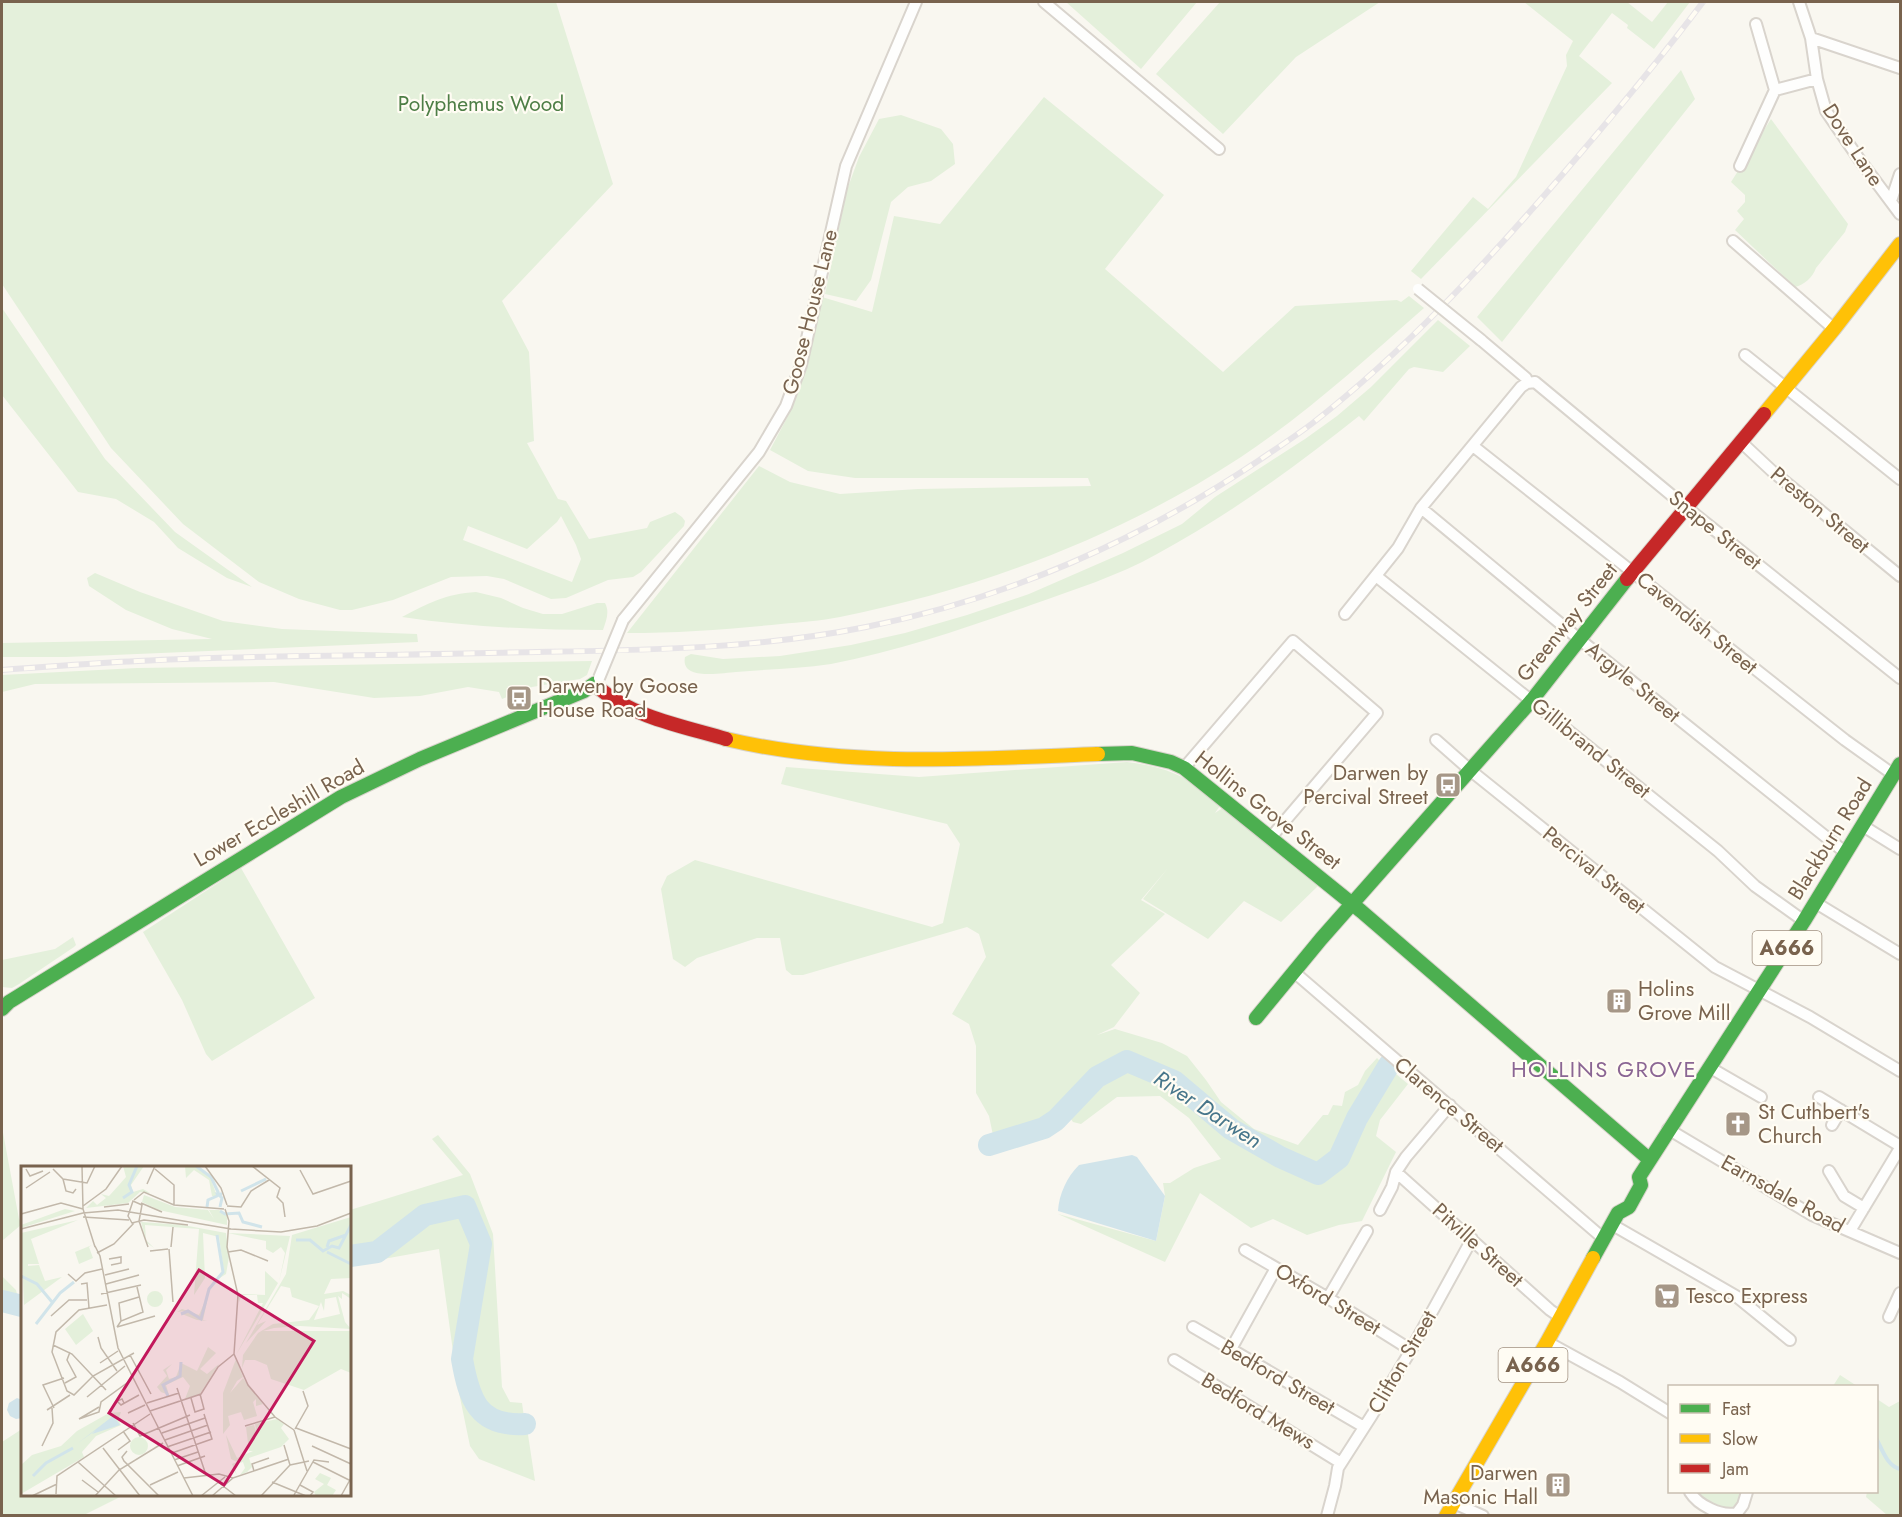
<svg xmlns="http://www.w3.org/2000/svg" width="1902" height="1517" viewBox="0 0 1902 1517" font-family="Jost,sans-serif">
  <style>
    .green { fill: #e4f0db; fill-rule: evenodd }
    .water { fill: #d1e4ea }
    .lines { fill: none; stroke-linecap: round; stroke-linejoin: round }
    .stream { stroke: #d1e4ea; stroke-width: 4 }
    .river { stroke: #d1e4ea; stroke-width: 22 }
    .street-casing { stroke: #d9d4cd; stroke-width: 14 }
    .fast-casing { stroke: #d8d3cb; stroke-width: 16 }
    .slow-casing { stroke: #d8d3cb; stroke-width: 16 }
    .jam-casing { stroke: #d8d3cb; stroke-width: 16 }
    .street { stroke: #fefefd; stroke-width: 10 }
    .fast { stroke: #4caf50; stroke-width: 14 }
    .slow { stroke: #ffc107; stroke-width: 14 }
    .jam { stroke: #c62828; stroke-width: 14 }
    .rail-casing { stroke: #e7e4e7; stroke-width: 6 }
    .rail { stroke: #fffcf3; stroke-width: 4; stroke-dasharray: 11; stroke-linecap: butt }
    .street-bridge-casing { stroke: #d9d4cd; stroke-width: 14; stroke-linecap: butt }
    .street-bridge { stroke: #fefefd; stroke-width: 10 }
    .labels { text-anchor: middle; stroke-width: 4.5; stroke-linejoin: round; paint-order: stroke }
    .shield { fill: #fffcf3; stroke: #a19180; stroke-width: 1.5 }
    .shield-label { font-size: 20px; font-weight: bold; fill: #79634e }
    .park-label { font-size: 21px; fill: #4e7e46; stroke: #fffcf3 }
    .street-label { font-size: 21px; fill: #79634e; stroke: #fffcf3 }
    .poi-label { font-size: 21px; fill: #79634e; stroke: #fffcf3; text-anchor: start }
    .neighbourhood-label { font-size: 22px; letter-spacing: 1.5px; fill: #8b6694; stroke: #fffcf3 }
    .water-label { font-size: 22px; font-style: italic; fill: #47768b; stroke: #fffcf3 }
    .inset-river { fill: none; stroke: #d1e4ea; stroke-width: 3 }
    .inset-road { fill: none; stroke: #c2b8aa; stroke-width: 1.5 }
    .view { fill: #c2185b; fill-opacity: 0.15; stroke: #c2185b; stroke-width: 3 }
    .inset-edge { fill: none; stroke: #79634e; stroke-width: 3 }
  </style>
  <rect width="100%" height="100%" fill="#f9f7f0"/>
  <path class="green" d="M2,2h554l57,182 -111,117 27,51 5,89 -7,2 31,56 8,2 23,38 58,-11 3,-6 25,-10 7,5 3,4 -1,5 -43,46 -8,5 -25,3 -42,18 -15,1 -47,-20 -17,-3 -36,1 -58,23 -41,10h-12l-41,-11 -40,-17 -76,-58 -72,-76 -109,-164zM561,516l15,29 5,14 -9,23 -109,-42 5,-14 59,23 30,-27z
    M1066,2h131l-56,67z
    M1220,2h160l-84,55 -73,77 -67,-60z
    M1524,2h103l25,20 16,-20h22l-36,47 -27,-21 1,-3 -16,-12 -33,43 33,27 -191,196 -10,-8 62,-74 15,12 28,-32 51,-111 -1,-11 7,-14z
    M1681,70l14,29 -193,243 -25,-25z
    M1044,97l120,98 -59,74 118,103 72,-66 102,-6 4,2 8,-6 15,12c-59,52 -117,105 -183,149 -120,79 -260,132 -401,160 -19,4 -40,5 -59,7 -51,5 -102,9 -154,9l132,-167 31,16 50,12 78,-5 173,-3 -3,-8h-233l-47,-7 -38,-21 19,-36 17,-47 16,-70 50,15 22,-96 46,8z
    M901,115l40,14 12,15 2,20 -24,17 -23,6 -17,15 -20,78 -15,21 -31,-7 22,-104 12,-33 20,-38z
    M1771,119l77,105 -3,8 -29,36c-3,9 -12,17 -21,19l-60,-57 9,-11 -7,-8 8,-9v-7l-14,-13z
    M2,308l103,151 70,73 77,55 -25,-9 -49,-30 -24,-26 -38,-23 -38,-7 -76,-97z
    M1438,320l32,26 -27,26 -29,-5 -5,2 -45,52 -5,-5c-64,51 -130,99 -202,138 -39,22 -84,36 -126,51 -65,23 -132,46 -200,59 -31,5 -64,5 -95,8 -14,1 -56,9 -51,-15l6,-3 32,5 57,-3 71,-11 54,-12 62,-18 62,-21 94,-41 59,-29 33,-27 90,-58 32,-23 34,-29z
    M95,573l45,19 83,29 59,8 135,5 1,8 -352,15h-64v-14l210,-4 -40,-10 -46,-19 -37,-24 -2,-8z
    M476,592l25,6 22,10 20,6h19l35,-11h8c5,9 1,18 -2,27 -68,0 -133,-3 -201,-13 26,-14 44,-23 74,-25z
    M592,661l-5,14 -7,4 -48,8 -30,12 -3,-7 -31,-5 -48,9 -46,2 -100,-16 -239,2 -33,8v-17l135,-7z
    M1127,762c42,5 62,16 95,41l-7,10 9,-6 95,78 -38,37 -37,-21 -36,38 -65,-40 25,-31 -27,32 24,14 -54,51 29,28 -26,34 -17,8 18,-6 47,14 25,13 19,24 15,22 33,27 44,16 25,-30h5l5,-10 9,1 3,-14 13,-7 7,-14 12,-13 6,6 -33,60 -13,32 -20,14 -36,-16 -48,-30 -55,-47 -51,-19c-12,4 -24,8 -34,16 -15,10 -25,28 -39,40 -17,15 -39,20 -60,26l-5,-24 -13,-23v-47l-7,-22 -17,-10 34,-57 -7,-23 -12,-7 -164,48h-11l-6,-5 -6,-32h-23l-60,20 -12,9 -12,-8 -12,-70 6,-13 28,-16 237,67 11,-4 17,-79 -13,-20 -166,-40 5,-17 133,10z
    M241,868l74,130 -103,63 -6,-7 -24,-54 -39,-68z
    M73,937l3,8 -2,2 -55,37 -7,4 -10,-1v-27l53,-11z
    M1390,1069l18,15 -28,36 -4,16 20,16 -34,69 -23,4 -32,10 -34,-16 -22,9 -51,-35 -35,69 -107,-48 98,27 9,-45 -2,-13h7l24,-15 27,-9 -32,-41 -29,-22 -43,1 -36,27 -8,-2 -4,-6c13,-11 39,-38 54,-42 36,-10 81,45 109,62 28,17 56,29 87,41l22,-18z
    M2,1127l17,92 3,5 -20,17z
    M438,1135l32,39 23,60 9,153 8,15 12,1 2,14c-14,-2 -28,-3 -39,-13 -33,-29 2,-121 0,-161 0,-12 -10,-32 -14,-44l-48,11 -50,37 -23,5v-42l113,-35 -31,-36z
    M462,1211c4,10 14,24 14,34 -1,50 -36,123 1,166 14,15 30,19 50,17l8,53 -56,-22 -9,-13 -12,-58 -19,-139 -89,16v-4l28,-5 50,-36z
    M2,1276l14,14 3,12 -17,-7z
    M1840,1375l17,11h-24z
    M1877,1399l12,8 11,-6v114h-13l-21,-18 1,-5h9z
    M22,1429v65l102,1 -40,20h-82v-73z
    M1696,1492h46l-5,14 -7,4c-11,-2 -28,-8 -34,-18z"/>
  <path class="water" d="M1132,1155l5,2 28,39 -9,45 -98,-30c1,-17 9,-34 21,-46z
    M17,1398l5,2v18l-6,1 -6,-3 -3,-6 2,-7z"/>
  <g class="lines">
    <path class="stream" d="M1876,1438c6,11 11,28 24,31"/>
    <path class="river" d="M989,1145l55,-17 12,-8 41,-43 30,-16 47,20 57,48 49,28 38,17 21,-16 18,-40 32,-53
      M350,1256l27,-4 48,-37 40,-9 16,38 -19,115c7,40 16,68 63,65
      M2,1301l20,5"/>
    <defs>
      <path id="street" d="M1044,2l175,147
        M1799,2l12,36 6,41 9,32 33,48 41,55
        M1756,24l19,66
        M1811,38l89,30
        M1740,166l35,-76 42,-11
        M1891,201l9,-27
        M1733,241l101,88
        M1481,340l45,38 1,5
        M1745,355l155,124
        M1741,442l31,29 128,105
        M1473,446l372,294 49,35
        M1421,508l158,131 267,214
        M1376,576l342,275 37,35 49,35
        M1345,614l53,-66 23,-40 100,-121 6,-4 8,-1 152,126 213,170
        M623,620l136,-168 27,-46 15,-41 45,-199 70,-164
        M1436,740l34,30 245,197 95,50 90,54
        M1184,768l109,-127 84,72 -105,123
        M1863,826l37,23
        M1816,903l84,51
        M1294,972l310,267
        M1709,1067l52,30
        M1819,1097l81,49
        M1832,1125l9,-15
        M1668,1129l144,86 88,38
        M1829,1171l15,25 20,12
        M1396,1172l154,138 10,7
        M1380,1210l12,-23 4,-15 10,-15 44,-52
        M1611,1224l125,72 54,44
        M1850,1231l50,-83
        M1245,1250l83,48 83,52
        M1328,1298l39,-67
        M1889,1317l11,-24
        M1193,1327l171,100
        M1547,1342l73,40 50,31
        M1231,1349l45,-81
        M1174,1360l167,103
        M1690,1492c8,13 31,25 47,21l6,-8 4,-13
        M1454,1503l29,13
        M1327,1516l8,-30 3,-18 34,-53 39,-65 61,-111"/>
      <path id="fast" d="M1098,754l34,-1 39,9 13,6 177,143 289,249
        M2,1009l7,-7 332,-205 79,-38 164,-68 10,-7 6,5
        M1256,1018l65,-79 211,-239 95,-121
        M1593,1258l25,-45 11,-6 12,-22 -2,-8 165,-256 96,-157"/>
      <path id="slow" d="M1764,414l70,-85 66,-85
        M726,739c121,29 248,20 372,15
        M1446,1516l101,-174 46,-84"/>
      <path id="jam" d="M1627,579l137,-165
        M600,689c32,28 86,38 126,50"/>
    </defs>
    <use href="#street" class="street-casing"/>
    <use href="#fast" class="fast-casing"/>
    <use href="#slow" class="slow-casing"/>
    <use href="#jam" class="jam-casing"/>
    <use href="#street" class="street"/>
    <use href="#fast" class="fast"/>
    <use href="#slow" class="slow"/>
    <use href="#jam" class="jam"/>
    <defs>
      <path id="rail" d="M2,670c45,-3 90,-7 136,-9 116,-6 233,-5 350,-8 126,-3 254,-1 378,-26 140,-28 274,-87 392,-166 19,-13 38,-25 56,-39 92,-72 172,-159 248,-247 49,-57 96,-113 141,-173"/>
    </defs>
    <use href="#rail" class="rail-casing"/>
    <use href="#rail" class="rail"/>
    <defs>
      <path id="street-bridge" d="M1418,289l63,51
        M599,678l24,-58"/>
    </defs>
    <use href="#street-bridge" class="street-bridge-casing"/>
    <use href="#street-bridge" class="street-bridge"/>
  </g>
  <defs>
    <symbol id="bus-square" viewBox="-11 -11 22 22"><rect x="-9" y="-9" width="18" height="18" rx="4" fill="#a69787" stroke="#fffcf3"/><path d="M-5-6H5V4H4V6H2V4H-2V6H-4V4H-5ZM-3.5-4V0h7V-4ZM-3.5 1.2v1.5H-2V1.2ZM2 1.2v1.5H3.5V1.2Z" fill="#fff"/></symbol>
    <symbol id="building-square" viewBox="-11 -11 22 22"><rect x="-9" y="-9" width="18" height="18" rx="4" fill="#a69787" stroke="#fffcf3"/><path d="M-4-6H4V6H1V3H-1V6H-4ZM-2.5-4.3h1.7v1.8h-1.7ZM.8-4.3h1.7v1.8H.8ZM-2.5-1h1.7V.8h-1.7ZM.8-1h1.7V.8H.8Z" fill="#fff"/></symbol>
    <symbol id="church-square" viewBox="-11 -11 22 22"><rect x="-9" y="-9" width="18" height="18" rx="4" fill="#a69787" stroke="#fffcf3"/><path d="M-1.2-6h2.4v3.5h3.3v2.4h-3.3V6h-2.4V-.1h-3.3v-2.4h3.3Z" fill="#fff"/></symbol>
    <symbol id="supermarket-square" viewBox="-11 -11 22 22"><rect x="-9" y="-9" width="18" height="18" rx="4" fill="#a69787" stroke="#fffcf3"/><path d="M-6-5.5h2.5l.6 2H6L4.5 2H-2.5L-4.4-4H-6ZM-1.5 3.2a1.3 1.3 0 1 0 .1 0ZM3 3.2a1.3 1.3 0 1 0 .1 0Z" fill="#fff"/></symbol>
  </defs>
  <g fill-rule="evenodd">
    <use href="#bus-square" x="504" y="683" width="30" height="30"/>
    <use href="#bus-square" x="1433" y="770" width="30" height="30"/>
    <use href="#building-square" x="1604" y="986" width="30" height="30"/>
    <use href="#church-square" x="1723" y="1109" width="30" height="30"/>
    <use href="#supermarket-square" x="1652" y="1281" width="30" height="30"/>
    <use href="#building-square" x="1543" y="1470" width="30" height="30"/>
  </g>
  <g class="labels">
    <g class="shield">
      <rect x="1752.5" y="931" width="69" height="34" rx="4.5"/>
      <rect x="1498.5" y="1348" width="69" height="34" rx="4.5"/>
    </g>
    <g class="shield-label">
      <text x="1787" y="955">A666</text>
      <text x="1533" y="1372">A666</text>
    </g>
    <g class="park-label">
      <text x="481" y="111">Polyphemus Wood</text>
    </g>
    <g class="street-label">
      <text transform="translate(1853 145) rotate(57)" y="7">Dove Lane</text>
      <text transform="translate(810 312) rotate(-76)" y="7">Goose House Lane</text>
      <text transform="translate(1820 510) rotate(40)" y="7">Preston Street</text>
      <text transform="translate(1715 530) rotate(39)" y="7">Snape Street</text>
      <text transform="translate(1567 622) rotate(-51)" y="7">Greenway Street</text>
      <text transform="translate(1697 623) rotate(39)" y="7">Cavendish Street</text>
      <text transform="translate(1633 682) rotate(39)" y="7">Argyle Street</text>
      <text transform="translate(1591 748) rotate(39)" y="7">Gillibrand Street</text>
      <text transform="translate(1268 810) rotate(38)" y="7">Hollins Grove Street</text>
      <text transform="translate(279 813) rotate(-30)" y="7">Lower Eccleshill Road</text>
      <text transform="translate(1830 839) rotate(-58)" y="7">Blackburn Road</text>
      <text transform="translate(1594 870) rotate(39)" y="7">Percival Street</text>
      <text transform="translate(1449 1105) rotate(40)" y="7">Clarence Street</text>
      <text transform="translate(1783 1194) rotate(29)" y="7">Earnsdale Road</text>
      <text transform="translate(1478 1245) rotate(42)" y="7">Pitville Street</text>
      <text transform="translate(1328 1299) rotate(31)" y="7">Oxford Street</text>
      <text transform="translate(1402 1362) rotate(-60)" y="7">Clifton Street</text>
      <text transform="translate(1278 1377) rotate(30)" y="7">Bedford Street</text>
      <text transform="translate(1258 1411) rotate(31)" y="7">Bedford Mews</text>
    </g>
    <g class="poi-label">
      <text x="538" y="693">Darwen by Goose<tspan x="538" dy="24">House Road</tspan></text>
      <text x="1428" y="780" text-anchor="end">Darwen by<tspan x="1428" dy="24">Percival Street</tspan></text>
      <text x="1638" y="996">Holins<tspan x="1638" dy="24">Grove Mill</tspan></text>
      <text x="1758" y="1119">St Cuthbert's<tspan x="1758" dy="24">Church</tspan></text>
      <text x="1686" y="1303">Tesco Express</text>
      <text x="1538" y="1480" text-anchor="end">Darwen<tspan x="1538" dy="24">Masonic Hall</tspan></text>
    </g>
    <g class="neighbourhood-label">
      <text x="1604" y="1077">HOLLINS GROVE</text>
    </g>
    <g class="water-label">
      <text transform="translate(1208 1109) rotate(33)" y="8">River Darwen</text>
    </g>
  </g>
  <g transform="translate(21 1166)">
    <rect width="330" height="330" fill="#f9f7f0"/>
    <path d="M102,0h21l-13,19 2,7 10,-3 7,4 -10,-1 -12,11 -42,5 7,-7 4,4 9,-7 -5,-4 8,2 10,-11 7,-8zM164,0h9l16,11 7,19h-5l-3,-16 -15,-10 -8,8zM123,29l31,12 33,3 6,9 -5,-9h10l8,4v11l-68,-15 -17,-8zM44,43l10,2 -54,17v-3zM330,51v61l-20,1 -7,15 19,-3 8,4v4l-9,-6v6l-4,-3 7,26 6,7 -51,-3 -26,2 -11,3h88v42l-10,-4 -37,21 -33,-11 -4,-14 -12,-5h-10l-3,8 1,-13 15,-22 15,-9 36,-4 10,-14 -27,-9 -2,-9 -9,-2 -24,39 9,-4 -20,22 40,-69 6,-39zM315,131l4,17 -26,6 7,-18 3,9 1,-12zM57,54l-47,19 8,25h-11v2l11,-1 6,16 17,-4 -38,28 -3,-72zM120,56l42,3 43,8 3,24 -3,17 -11,7 9,-9 -5,-35 -16,-4 2,45 -11,17 5,-66 -54,-4 1,15 8,8 -7,-5zM207,67l62,3 -11,46 6,-29 -4,-6 -8,6 -7,-4v-8zM71,79l-3,2 4,11 -14,6 -4,-12zM244,105l13,12 -42,72 27,-52h-5l-1,-8h-15l-3,7v-6l4,-2 22,1zM126 133a8 8 0 1 1 16 0a8 8 0 1 1-16 0ZM188,126l-6,28 4,1 -10,-1 -15,-6 3,-3 -8,1 5,-3 17,6zM62,148l10,17 -17,14 -11,-16zM187,181l8,6 -16,16 7,5 12,-10 -19,30 -15,5 5,-13 -7,-9 -17,8 3,10 -8,-3 -4,-5 10,-11 -4,-6 9,-6 -6,6 3,9 7,-2 3,-8v8l-10,5 12,-6v-13l16,8zM215,193l7,18 -6,4 -7,12 13,-15 20,26 -7,2v-7l-3,3 4,14 -13,4 -3,-8 -13,4 2,9 -7,9v-41zM100,246l-3,8 3,5 -25,11 -14,16 2,5 -63,37v-29l11,-10 29,-9 16,-15 32,-18zM256,253l7,5 -3,4 8,11 -8,8 -32,11 3,9 -5,5 -7,3 5,-7 -2,-6 -9,3 3,11 -5,-12 5,-2 -6,-3 -5,-24 11,23 16,-7h-4l-3,-24 8,-2 3,9 -2,-10zM109 280a9 9 0 1 1 18 0a9 9 0 1 1-18 0ZM299,307l11,5 -4,7 9,5 -4,6h-16l-2,-4 10,-8 -9,-5z" fill="#e4f0db" fill-rule="evenodd"/>
    <path d="M92,250l7,9 -28,9 4,-4 -18,13z" fill="#d1e4ea"/>
    <path class="inset-river" d="M175,0l15,11 7,15 -1,4 -9,4 -1,7M220,25l25,-12M102,32l9,-6 -3,-7 8,-19M199,41l2,-9 -4,-4h4M199,45l5,3 14,-1 4,9 19,5M275,74h14l13,11 9,-5 7,2 12,-23M306,81l2,-6 17,-6M306,86l24,12M0,110l16,8 15,18M160,148l7,-3 13,8 8,-30 14,-17 -6,-37M15,158l24,-31 14,-11M147,230l-5,-11 17,-9 1,-14M12,310l13,-13 27,-15"/>
    <path class="inset-road" d="M61,0l1,43 12,38M184,0l16,22 6,17M231,0l28,22 -3,9 6,6 2,14M5,3l4,7 13,-5M32,3l10,10 24,4 8,-17M134,3l19,16v20M279,4l13,24 38,-13M42,13l3,12 7,2 3,-4M126,18l8,-18M5,22l24,-16M113,34l10,-8 30,13 50,4M120,37l21,9M62,40l23,-17 16,-23M206,40l14,1 10,-16 18,-11M83,41l25,-3M204,43l4,12 -2,26 11,48 -4,59 14,31 27,32 19,13M0,48l40,-11 22,6M62,51l46,3M118,55l9,26M118,55l3,-16 -9,-4 -5,15 4,7 12,-3 44,5M0,63l62,-16 35,-3 113,19 50,3 36,-6 34,-13M74,80l5,10 18,92 75,148M150,81l2,-20M148,83l4,53M129,85l18,-2M207,86l13,-2 27,11M76,87l17,-9 20,-21M88,93l12,-2v6l-10,2M47,108l8,7 9,-8 17,-4M84,109l24,-6M60,118l6,-1 2,25M85,118l33,-9M80,128l40,-9M86,139l-28,5 -23,22 -4,20 15,39 7,4 19,-19 41,-23M30,150l18,-16h18M100,155l-2,-18 20,-6M96,161l4,-6 22,-9 -6,-25M96,161l38,-11M77,171l3,11 16,23M32,179l19,9 34,36M109,189l21,39M79,197l18,-12M44,217l11,-6 -9,-17 3,-8M156,222l29,87M66,231l38,-31M170,232l4,14 9,-3 -4,-15M103,237l-2,-4 -5,2 4,4 18,-10M126,237l32,-10M33,242l-11,-23 21,-7M26,244l23,-15M129,245l51,-17 17,-27 16,-13M107,247l17,-8M58,253l20,-7 2,-10 30,-22M58,253l20,-12M112,257l7,13 50,-21M224,260l30,-9M275,262l55,21M274,263l13,-23 -5,-15M273,264l13,41M141,267l43,-15M144,274l43,-15M263,279l6,20M21,280l11,-23 -1,-15M291,280l39,18M146,281l44,-15M82,282l37,48M97,284l12,-9 -7,-10M106,285l-5,6 2,4 35,35M151,287l40,-14 -8,-25M153,294l24,-8M57,296l38,34M292,296l36,18M269,299l19,-4M156,300l28,-10M233,305l-2,-7 17,-6M163,312l35,-4 14,4 56,-19M61,314l16,12M197,316l18,14M251,316l34,14M129,319l28,-13M279,319l13,7 -3,4M35,328l1,-18 93,-62M273,329l20,-35 15,2M11,330l25,-12M74,330l24,-26 44,-27M180,330l24,-19M191,330l21,-18M240,330l29,-31M320,330l10,-18"/>
    <path class="view" d="M178,104l115,71 -90,144 -115,-72z"/>
    <rect width="330" height="330" class="inset-edge"/>
  </g>
  <rect width="1902" height="1517" fill="none" stroke="#79634e" stroke-width="6"/>
  <rect x="1668" y="1385" width="210" height="108" fill="#fffcf3" stroke="#c9bfb1" stroke-width="1.5"/>
  <rect x="1680" y="1404" width="30" height="9" fill="#4caf50" stroke="#c9bfb1" stroke-width="1.5"/>
  <text x="1722" y="1415" font-size="18" fill="#79634e">Fast</text>
  <rect x="1680" y="1434" width="30" height="9" fill="#ffc107" stroke="#c9bfb1" stroke-width="1.5"/>
  <text x="1722" y="1445" font-size="18" fill="#79634e">Slow</text>
  <rect x="1680" y="1464" width="30" height="9" fill="#c62828" stroke="#c9bfb1" stroke-width="1.5"/>
  <text x="1722" y="1475" font-size="18" fill="#79634e">Jam</text>
</svg>
